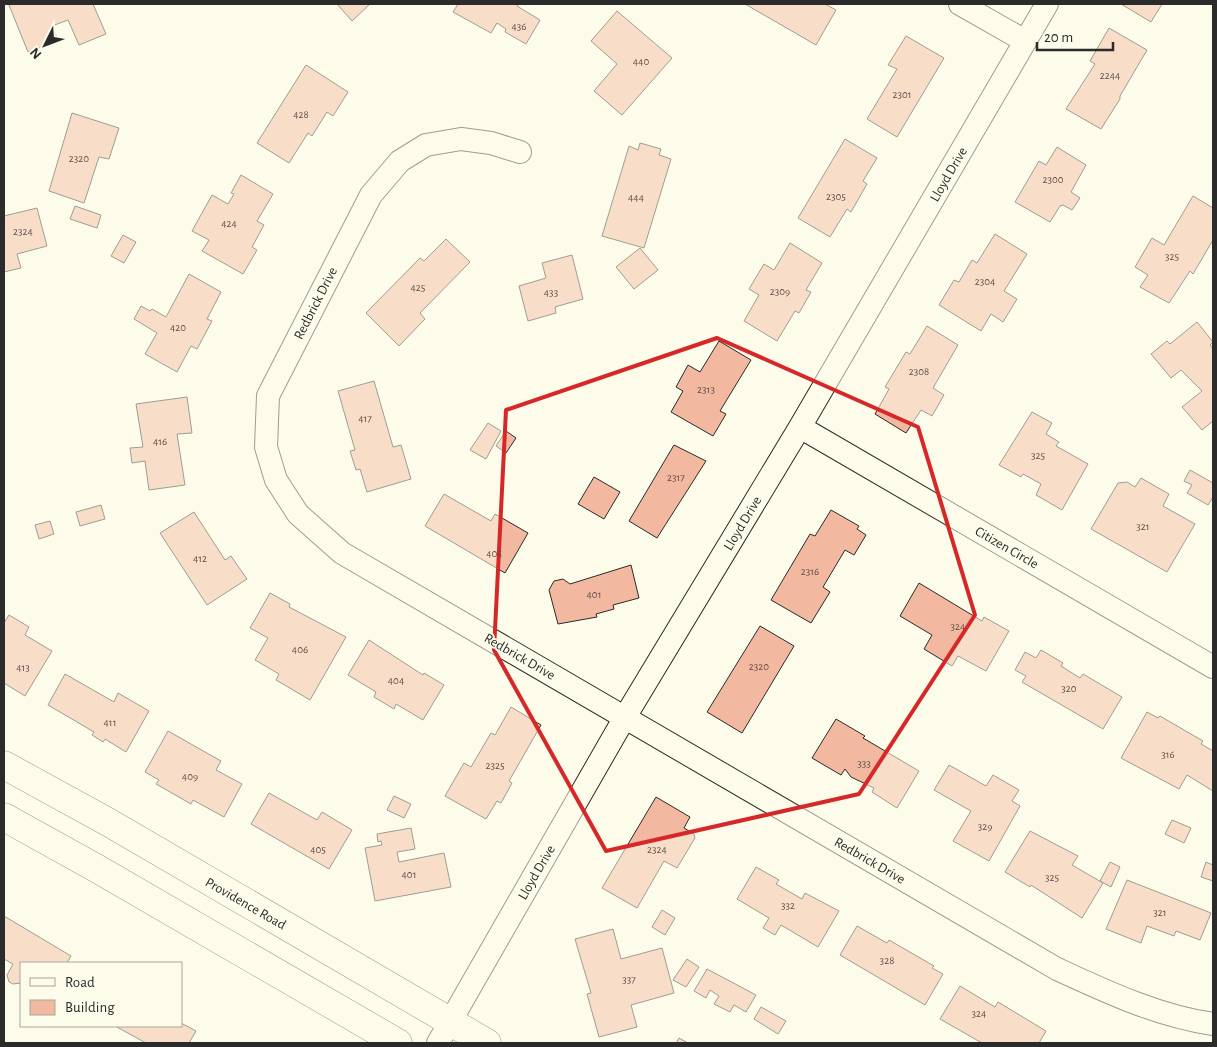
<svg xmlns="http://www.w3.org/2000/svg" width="1217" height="1047" viewBox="0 0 1217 1047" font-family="'Alegreya Sans',sans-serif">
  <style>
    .building { fill: #f2b8a0; stroke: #2b2b2b }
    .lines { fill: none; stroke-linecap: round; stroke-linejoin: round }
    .street-casing { stroke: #2b2b2b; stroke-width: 24 }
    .secondary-casing { stroke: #2b2b2b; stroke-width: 29 }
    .street { stroke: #fdfbea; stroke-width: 22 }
    .secondary { stroke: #fdfbea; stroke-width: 28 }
    .marked { fill: none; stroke: #d62828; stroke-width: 4; stroke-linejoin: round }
    .labels { text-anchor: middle; stroke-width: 4; stroke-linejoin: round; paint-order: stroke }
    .number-label { font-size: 11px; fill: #5d4e48 }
    .street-label { font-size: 14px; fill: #2b2b2b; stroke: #fdfbea }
  </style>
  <rect width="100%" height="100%" fill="#fdfbea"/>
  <path class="building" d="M12,4h81l13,30 -27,11 -11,-25 -16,6 6,14 -30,12 -19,-47z
    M337,4h33l-18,17z
    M458,4h60l-1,2 23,14 -14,24 -21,-12 1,-3 -9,-6 -6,10 -38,-21z
    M745,4h80l11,6 -20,35z
    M1121,4h41l-11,18z
    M617,11l55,47 -50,57 -28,-24 23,-27 -26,-23z
    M1109,28l38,22 -27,46v3l-19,30 -35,-20 29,-45 -5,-3z
    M906,36l38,22 -47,79 -30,-18 30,-50 -9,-4z
    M306,65l42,27 -15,24 -6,-4 -15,24 -4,-3 -19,30 -32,-20z
    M72,113l47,15 -10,31 -10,-2 -15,46 -35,-12z
    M845,139l32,19 -14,23 4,3 -16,28 -4,-3 -17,28 -32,-19z
    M640,143l21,6 -2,6 12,4 -27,89 -42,-12 27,-90 9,4z
    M1057,147l29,18 -15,27 9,6 -8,12 -9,-5 -3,1 -10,16 -35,-20 24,-41 7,4z
    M241,175l32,19 -16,27 7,4 -12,22 5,3 -14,24 -41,-23 7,-11 -17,-9 20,-36 16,9 6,-10 -3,-1z
    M1193,196l20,12v32l-20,34 -3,-3 -21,32 -29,-16 8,-12 -13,-8 17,-29 12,7z
    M75,206l26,9 -4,13 -27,-9z
    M37,208l10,38 -30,8 4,14 -17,4v-56z
    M995,234l32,20 -23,37 13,8 -14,23 -12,-8 -10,17 -42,-26 15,-25 5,2 13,-22 5,3z
    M123,235l13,7 -12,21 -13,-7z
    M446,239l24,23 -50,51 5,6 -26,27 -33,-33 54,-55 4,3z
    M790,243l32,20 -16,27 5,2 -12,21 -4,-2 -18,30 -33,-20 15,-26 -10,-6 15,-25 10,6z
    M640,248l18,22 -24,19 -18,-22z
    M572,255l11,44 -28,8 1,6 -28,8 -9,-35 27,-8 -4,-15z
    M189,274l32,18 -14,27 5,2 -15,28 -6,-3 -14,26 -32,-18 12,-21 -23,-14 7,-13 9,5 2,-2 14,8z
    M1197,322l16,20 -3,3 3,4v72l-11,9 -20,-23 20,-16 -21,-21 -10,8 -20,-24 16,-13 3,3z
    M927,326l31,19 -25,43 11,7 -12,21 -11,-6 -15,23 -31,-19 14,-25 -4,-2 21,-35 4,2z
    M719,341l32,19 -31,51 6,3 -13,22 -42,-24 12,-21 -7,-4 12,-22 12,7z
    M374,381l19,66 8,-2 10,34 -44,13 -7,-23 -4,1 -6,-19 5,-1 -17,-59z
    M187,397l5,36 -15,1 8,51 -36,5 -4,-29 -13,2 -2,-15 13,-1 -7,-43z
    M1032,412l20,11 -6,11 13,8 -3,4 32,18 -26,46 -26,-15 5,-11 -18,-10 -2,3 -22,-12z
    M488,423l13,8 -15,28 -16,-9z
    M506,431l10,7 -10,15 -10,-7z
    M674,445l32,16 -49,77 -28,-17z
    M1190,470l23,13v14l-5,8 -21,-12 5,-8 -8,-4z
    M594,477l26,15 -16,27 -26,-15z
    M1141,478l28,16 -6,12 32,18 -28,48 -76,-43 27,-46 9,-1 8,5z
    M444,494l47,27 4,-7 33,19 -23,40 -80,-47z
    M101,505l4,14 -25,7 -4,-14z
    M831,510l28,16 -2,3 9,6 -12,20 -9,-5 -22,37 7,5 -19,31 -40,-23 39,-66 5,2z
    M194,512l31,48 6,-4 16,23 -40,26 -47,-72z
    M50,521l4,13 -15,5 -4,-14z
    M631,565l8,33 -26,7 1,4 -18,5 1,3 -39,7 -9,-34 5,-9 9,-2 7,5z
    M919,583l63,38 2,-4 25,14 -23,40 -28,-15 -6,10 -28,-17 8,-14 -32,-19z
    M270,593l20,11 -1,3 57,30 -36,63 -34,-20 3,-6 -24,-14 13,-22 -18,-10z
    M9,615l20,12 -4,8 27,16 -27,45 -21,-13v-60z
    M760,626l34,20 -52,87 -35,-21z
    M369,640l54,35 1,-2 20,12 -21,35 -27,-16 -2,5 -20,-12 2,-5 -28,-17z
    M1041,650l22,13 -2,3 19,12 3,-4 39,23 -19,32 -81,-47 4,-6 -11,-6 10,-18 11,6z
    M65,674l49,28 4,-9 31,18 -23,41 -21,-13 -2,3 -11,-7 2,-3 -46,-27z
    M511,707l30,18 -32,56 3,2 -11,20 -4,-2 -11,18 -41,-23 19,-33 7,4 20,-34 4,2z
    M1147,712l11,6 2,-2 43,25 -2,3 12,7v40l-26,-16 -8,14 -58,-31z
    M836,719l29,17 -2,2 56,33 -22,37 -25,-16 2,-4 -23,-11 -6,-8 -4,6 -29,-17z
    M168,731l53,30 -5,9 26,14 -18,33 -31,-17 -2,4 -35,-20 3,-4 -14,-8z
    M949,765l37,21 7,-11 26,15 -7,11 8,5 -31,55 -36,-20 18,-30 -37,-21z
    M269,793l48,27 5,-8 30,18 -23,39 -78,-45z
    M394,796l17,8 -7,14 -17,-8z
    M656,797l34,20 -6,11 10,6 1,4 -18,30 -13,-7 -27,47 -35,-20z
    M1172,820l19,8 -7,15 -19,-9z
    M411,828l4,21 -18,3 2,10 45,-9 7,34 -76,14 -10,-53 17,-3 -1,-4 -3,1 -1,-8z
    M1030,831l48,25 -6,9 31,18 -21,35 -51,-33 -1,2 -25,-15z
    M1110,862l10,5 -9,20 -11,-6z
    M1206,862l7,3v16l-12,-4z
    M756,867l23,13 -3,4 26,15 3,-6 34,18 -21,36 -37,-22 -6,10 -12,-7 6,-10 -32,-19z
    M1127,880l84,33 -11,27 -24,-9 -2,5 -27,-10 -6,17 -35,-14z
    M662,910l13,8 -10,17 -13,-8z
    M4,916l67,40 -4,7h-46v20l-8,1 -4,-2 -2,-7 6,-11 -9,-5z
    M857,926l30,17 2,-3 45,26 -2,2 11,6 -18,31 -85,-50z
    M613,929l8,30 41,-11 12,45 -43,12 6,22 -38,10 -12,-43 4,-1 -16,-54z
    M687,959l12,8 -13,20 -13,-7z
    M707,969l49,26 -10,17 -12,-7 -4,7 -16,-8 5,-8 -9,-6 -4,8 -12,-7z
    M960,986l35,21 3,-5 48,29 -7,12h-57l-42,-24z
    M761,1007l25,14 -8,13 -24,-15z
    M181,1023l15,8 -7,12h-43l-31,-17h66z
    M679,1038l9,5h-12z"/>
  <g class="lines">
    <defs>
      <path id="street" d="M960,4l65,37
        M520,152l-29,-9 -30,-4 -35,6 -26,16 -29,34 -103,201 -2,51 10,33 22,34 44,39 715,416c50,23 101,47 156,55
        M800,427l413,240
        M438,1043l187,-326 175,-290 247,-423"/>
      <path id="secondary" d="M4,765l104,57 379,221
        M4,817l92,51 302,175"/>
    </defs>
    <use href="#street" class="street-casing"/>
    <use href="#secondary" class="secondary-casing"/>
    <use href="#street" class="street"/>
    <use href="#secondary" class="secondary"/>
  </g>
  <path d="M0 0H1217V1047H0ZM717,338l201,89 57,188 -116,179 -253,57 -112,-201 12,-240z" fill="#fdfbea" fill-opacity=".55" fill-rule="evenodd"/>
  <path class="marked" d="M717,338l201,89 57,188 -116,179 -253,57 -112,-201 12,-240z"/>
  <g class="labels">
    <g class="number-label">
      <text x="519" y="30">436</text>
      <text x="641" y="65">440</text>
      <text x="1110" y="79">2244</text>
      <text x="902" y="98">2301</text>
      <text x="301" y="118">428</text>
      <text x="79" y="162">2320</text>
      <text x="1053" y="183">2300</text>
      <text x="836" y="200">2305</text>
      <text x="636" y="201">444</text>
      <text x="229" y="227">424</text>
      <text x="23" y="235">2324</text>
      <text x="1172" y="260">325</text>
      <text x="985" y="285">2304</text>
      <text x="418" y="291">425</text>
      <text x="780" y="295">2309</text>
      <text x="551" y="296">433</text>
      <text x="178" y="331">420</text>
      <text x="919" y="375">2308</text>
      <text x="706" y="393">2313</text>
      <text x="365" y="422">417</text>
      <text x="160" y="445">416</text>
      <text x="1038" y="459">325</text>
      <text x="676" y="481">2317</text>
      <text x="1143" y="530">321</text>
      <text x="494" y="557">405</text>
      <text x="200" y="562">412</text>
      <text x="810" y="575">2316</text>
      <text x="594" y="598">401</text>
      <text x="958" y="630">324</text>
      <text x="300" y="653">406</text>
      <text x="759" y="670">2320</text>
      <text x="23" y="671">413</text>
      <text x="396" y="684">404</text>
      <text x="1069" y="692">320</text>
      <text x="110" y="726">411</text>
      <text x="1168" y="758">316</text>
      <text x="864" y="767">333</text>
      <text x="495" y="769">2325</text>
      <text x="190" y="780">409</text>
      <text x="985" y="830">329</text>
      <text x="318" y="853">405</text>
      <text x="657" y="853">2324</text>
      <text x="409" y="878">401</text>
      <text x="1052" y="881">325</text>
      <text x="788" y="909">332</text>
      <text x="1160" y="916">321</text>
      <text x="887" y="964">328</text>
      <text x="629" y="983">337</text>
      <text x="979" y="1017">324</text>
    </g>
    <g class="street-label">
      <text transform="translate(948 174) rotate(-60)" y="5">Lloyd Drive</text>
      <text transform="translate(315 303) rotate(-63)" y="5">Redbrick Drive</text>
      <text transform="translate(742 523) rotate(-59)" y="5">Lloyd Drive</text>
      <text transform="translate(1007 547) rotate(30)" y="5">Citizen Circle</text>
      <text transform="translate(520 656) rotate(30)" y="5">Redbrick Drive</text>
      <text transform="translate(870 860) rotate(30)" y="5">Redbrick Drive</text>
      <text transform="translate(536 872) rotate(-60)" y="5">Lloyd Drive</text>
      <text transform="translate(246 903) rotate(30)" y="5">Providence Road</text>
    </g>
  </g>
  <rect width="1217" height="1047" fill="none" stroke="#2b2b2b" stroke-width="10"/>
  <rect x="20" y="962" width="162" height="65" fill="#fdfbea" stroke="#a9a89e"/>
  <rect x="30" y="978" width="25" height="8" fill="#fdfbea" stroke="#a9a89e"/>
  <text x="65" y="987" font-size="15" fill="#2b2b2b">Road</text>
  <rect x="30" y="1000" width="25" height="15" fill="#f2b8a0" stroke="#a9a89e"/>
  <text x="65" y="1012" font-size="15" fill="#2b2b2b">Building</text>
  <g transform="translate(45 45) rotate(228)" stroke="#fdfbea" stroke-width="4" paint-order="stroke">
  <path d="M0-4L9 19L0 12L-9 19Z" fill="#2b2b2b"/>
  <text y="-8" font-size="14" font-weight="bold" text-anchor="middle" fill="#2b2b2b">N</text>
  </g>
  <path d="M1037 42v8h76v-8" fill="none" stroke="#2b2b2b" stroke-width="2.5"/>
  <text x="1044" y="42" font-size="15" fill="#2b2b2b" stroke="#fdfbea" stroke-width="4" paint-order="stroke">20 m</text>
</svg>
